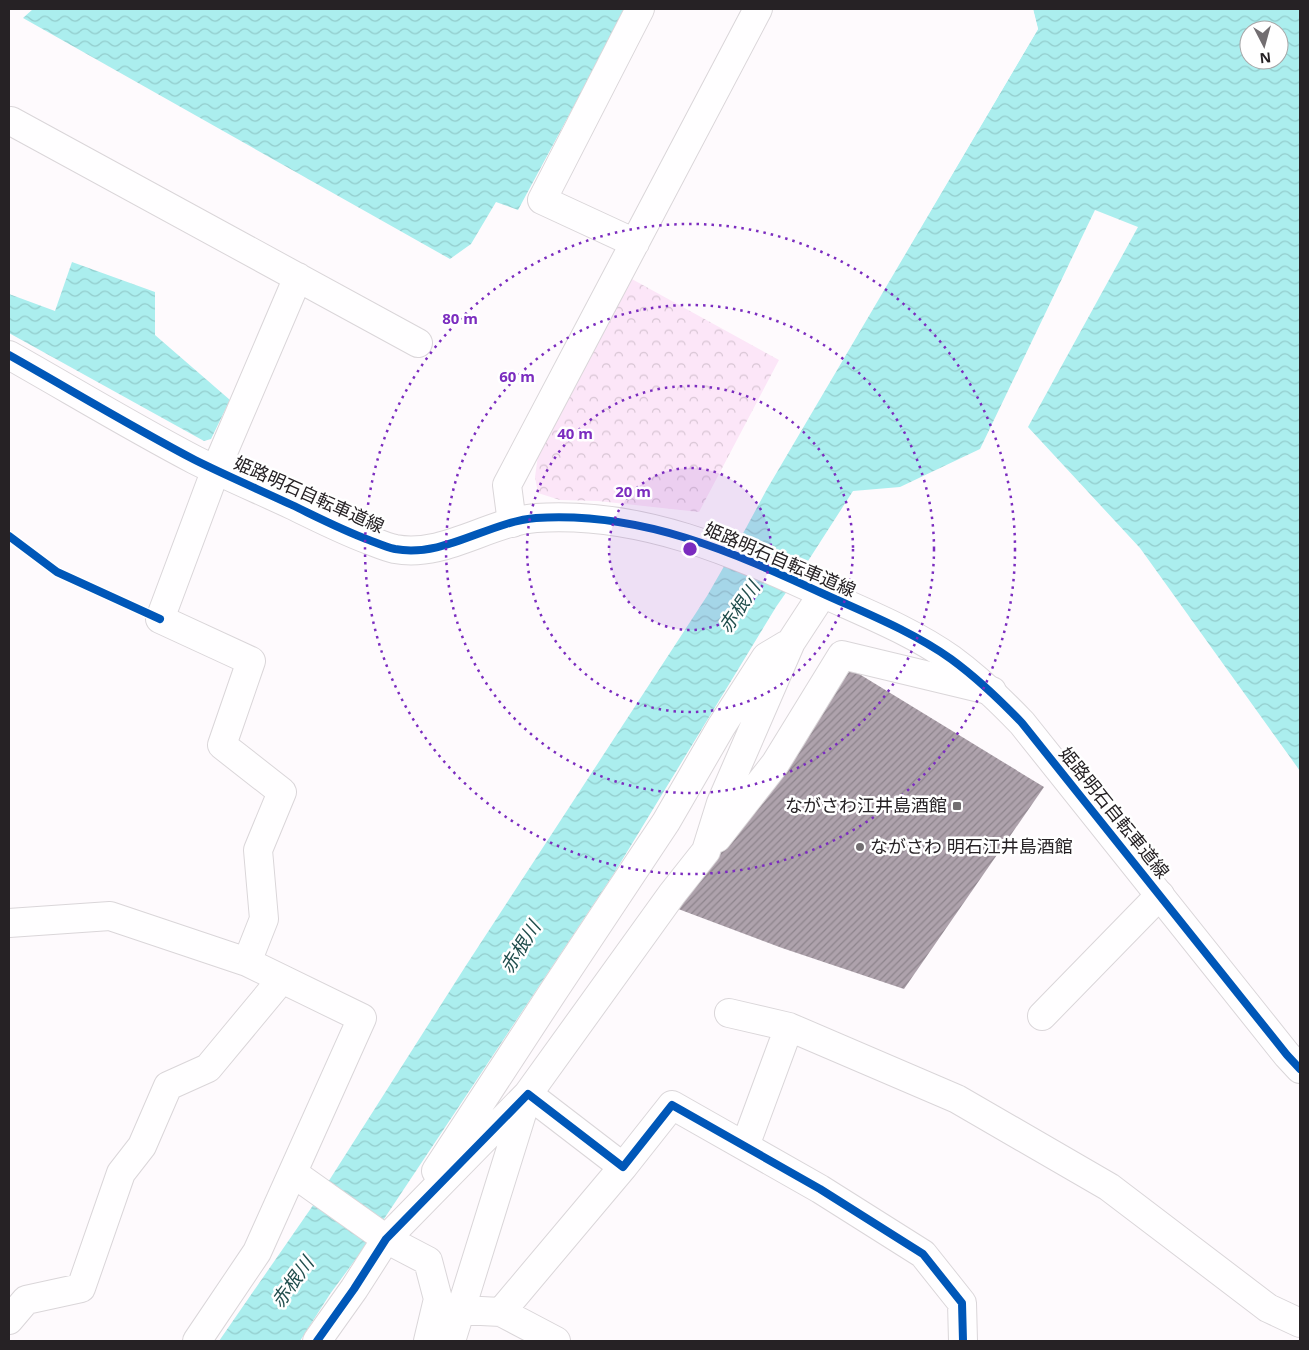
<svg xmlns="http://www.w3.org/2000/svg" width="1309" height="1350" viewBox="0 0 1309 1350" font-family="'Noto Sans','Noto Sans JP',sans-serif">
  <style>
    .park { fill: url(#park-crowns) }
    .water { fill: url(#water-waves); fill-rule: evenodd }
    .pier { fill: #fefafd }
    .building { fill: url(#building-hatch) }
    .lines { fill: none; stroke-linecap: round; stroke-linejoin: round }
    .minor-casing { stroke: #dad6d9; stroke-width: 30 }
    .major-casing { stroke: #dad6d9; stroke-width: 30 }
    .path { stroke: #d9d8d8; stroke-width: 3; stroke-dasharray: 4 2.5; stroke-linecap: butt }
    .minor { stroke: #fffeff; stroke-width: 28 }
    .major { stroke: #fffeff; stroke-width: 28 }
    .cycleway-casing { stroke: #fff; stroke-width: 11 }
    .cycleway { stroke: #0057b8; stroke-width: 8 }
    .ring { fill: none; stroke: #7b2cbf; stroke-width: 2.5; stroke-dasharray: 2.5 5 }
    .poi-dot { fill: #726e71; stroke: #fff; stroke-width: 2 }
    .labels { text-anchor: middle; stroke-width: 5; stroke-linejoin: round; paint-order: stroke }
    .street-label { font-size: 18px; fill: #262225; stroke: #fff }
    .poi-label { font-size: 18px; fill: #262225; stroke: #fff; text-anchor: end }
    .water-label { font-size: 19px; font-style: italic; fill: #214e4d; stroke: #fff }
    .centre { fill: #7b2cbf; stroke: #fff; stroke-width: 2.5 }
    .ring-label { font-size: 15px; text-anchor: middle; font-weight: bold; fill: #7b2cbf; stroke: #fff; stroke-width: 5; stroke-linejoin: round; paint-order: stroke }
  </style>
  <defs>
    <pattern id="park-crowns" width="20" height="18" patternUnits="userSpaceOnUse" patternTransform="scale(1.25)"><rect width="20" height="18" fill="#fce6f8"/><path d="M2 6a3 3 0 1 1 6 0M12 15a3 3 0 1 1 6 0" fill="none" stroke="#d8c5d4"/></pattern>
    <pattern id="water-waves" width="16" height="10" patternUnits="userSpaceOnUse" patternTransform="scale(1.25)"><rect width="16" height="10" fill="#abeeee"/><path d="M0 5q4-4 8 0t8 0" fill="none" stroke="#93cccc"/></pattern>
    <pattern id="building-hatch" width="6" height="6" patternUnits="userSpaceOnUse" patternTransform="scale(1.25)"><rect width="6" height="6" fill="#aea2ac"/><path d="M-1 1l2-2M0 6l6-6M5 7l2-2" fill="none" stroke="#8d848c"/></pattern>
  </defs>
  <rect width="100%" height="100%" fill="#fefafd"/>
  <path class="park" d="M630,278l149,82 -80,152 -101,-11 -38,-1 -22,-7 -3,-16 3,-22z"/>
  <path class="water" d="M33,9h593l-108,201 -22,-8 -25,42 -21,15 -427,-241z
    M1033,9h267v762l-160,-223 -112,-121 110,-200 -43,-17 -115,239 -80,38 -47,4 -45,70 -32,46 -163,268 -241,362 -42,57 -30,47h-81l97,-140 149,-234 242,-371 39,-68 21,-39 271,-460zM1249,30h30v30h-30z
    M72,262l83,30v43l75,65 -19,39 -7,2 -195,-108v-39l46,17z"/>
  <path class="pier" d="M1031,9h2l5,20 -138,233 -2,-1 138,-233z"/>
  <path class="building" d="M851,669l193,118 -140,202 -122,-41 -109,-41z"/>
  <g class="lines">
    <defs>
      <path id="minor" d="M11,121l407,222
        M635,243l-93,-43 98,-191
        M512,523l-5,-38 251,-476
        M717,838l58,-74 67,-109 150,36
        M9,923l101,-7 137,46 115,56 -105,234 -60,89
        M247,962l17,-43 -6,-69 24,-58 -60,-47 29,-84 -91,-42 56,-150 82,-192
        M729,1013l60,14 168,72 152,88 159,121 32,15
        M1042,1016l118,-121
        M745,1146l44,-119
        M436,1171l117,-179 113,-170 55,-95 45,-70 20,-12
        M293,1173l93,66 42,22 10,38 -10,42
        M461,1310l40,2 122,-145
        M501,1312l55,29
        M9,1320l17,-20 55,-12 40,-115 21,-27 26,-60 40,-18 73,-88
        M317,1341l37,-52 32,-50 142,-145 95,73 49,-62 148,84 103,65 39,49 1,38
        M451,1341l77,-247 144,-200 34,-43 15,-48 70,-161 32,-49"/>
      <path id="major" d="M9,355c62,35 123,72 186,105 32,16 65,30 97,45 25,12 50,25 77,35 8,3 17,7 26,9 49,9 93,-27 141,-31 105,-7 197,34 290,77 42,19 87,37 125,64 26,19 49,41 71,64l265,332 13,14"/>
    </defs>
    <use href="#minor" class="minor-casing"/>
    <use href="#major" class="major-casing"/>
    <path class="path" d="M9,536l48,36 80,36"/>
    <use href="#minor" class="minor"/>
    <use href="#major" class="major"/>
    <defs>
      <path id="cycleway" d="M9,355c62,35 123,72 186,105 32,16 65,30 97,45 25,12 50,25 77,35 8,3 17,7 26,9 49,9 93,-27 141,-31 105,-7 197,34 290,77 42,19 87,37 125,64 26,19 49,41 71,64l265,332 13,14
        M9,536l48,36 103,47
        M317,1341l37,-52 32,-50 142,-145 95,73 49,-62 148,84 103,65 39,49 1,38"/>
    </defs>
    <use href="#cycleway" class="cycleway-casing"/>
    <use href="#cycleway" class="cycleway"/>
  </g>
  <circle cx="690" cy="549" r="81" fill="#7b2cbf" fill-opacity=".12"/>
  <g class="ring">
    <circle cx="690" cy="549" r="81"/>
    <circle cx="690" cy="549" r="163"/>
    <circle cx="690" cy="549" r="244"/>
    <circle cx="690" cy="549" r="325"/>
  </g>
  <g class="poi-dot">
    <rect x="952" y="801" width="10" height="10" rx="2.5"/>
    <circle cx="860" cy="847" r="5"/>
  </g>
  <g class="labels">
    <g class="street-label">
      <text transform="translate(309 495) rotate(24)" y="6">姫路明石自転車道線</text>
      <text transform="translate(780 560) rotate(23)" y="6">姫路明石自転車道線</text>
      <text transform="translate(1114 813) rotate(51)" y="6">姫路明石自転車道線</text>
    </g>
    <g class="poi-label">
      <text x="947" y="812">ながさわ江井島酒館</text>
      <text x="870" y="853" text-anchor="start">ながさわ 明石江井島酒館</text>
    </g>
    <g class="water-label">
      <text transform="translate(739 607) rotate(-56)" y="7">赤根川</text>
      <text transform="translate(520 947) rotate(-58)" y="7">赤根川</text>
      <text transform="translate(292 1282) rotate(-54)" y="7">赤根川</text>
    </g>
  </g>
  <circle cx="690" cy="549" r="8" class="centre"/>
  <g class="ring-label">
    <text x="460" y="324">80 m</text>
    <text x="517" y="382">60 m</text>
    <text x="575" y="439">40 m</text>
    <text x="633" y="497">20 m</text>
  </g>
  <rect width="1309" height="1350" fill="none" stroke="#262225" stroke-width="20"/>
  <g transform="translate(1264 45) rotate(174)"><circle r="24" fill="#ffffff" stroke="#a8a7a8"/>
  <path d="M0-4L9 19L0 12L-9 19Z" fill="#726e71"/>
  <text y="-8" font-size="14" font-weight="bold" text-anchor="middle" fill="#262225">N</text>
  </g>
</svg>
